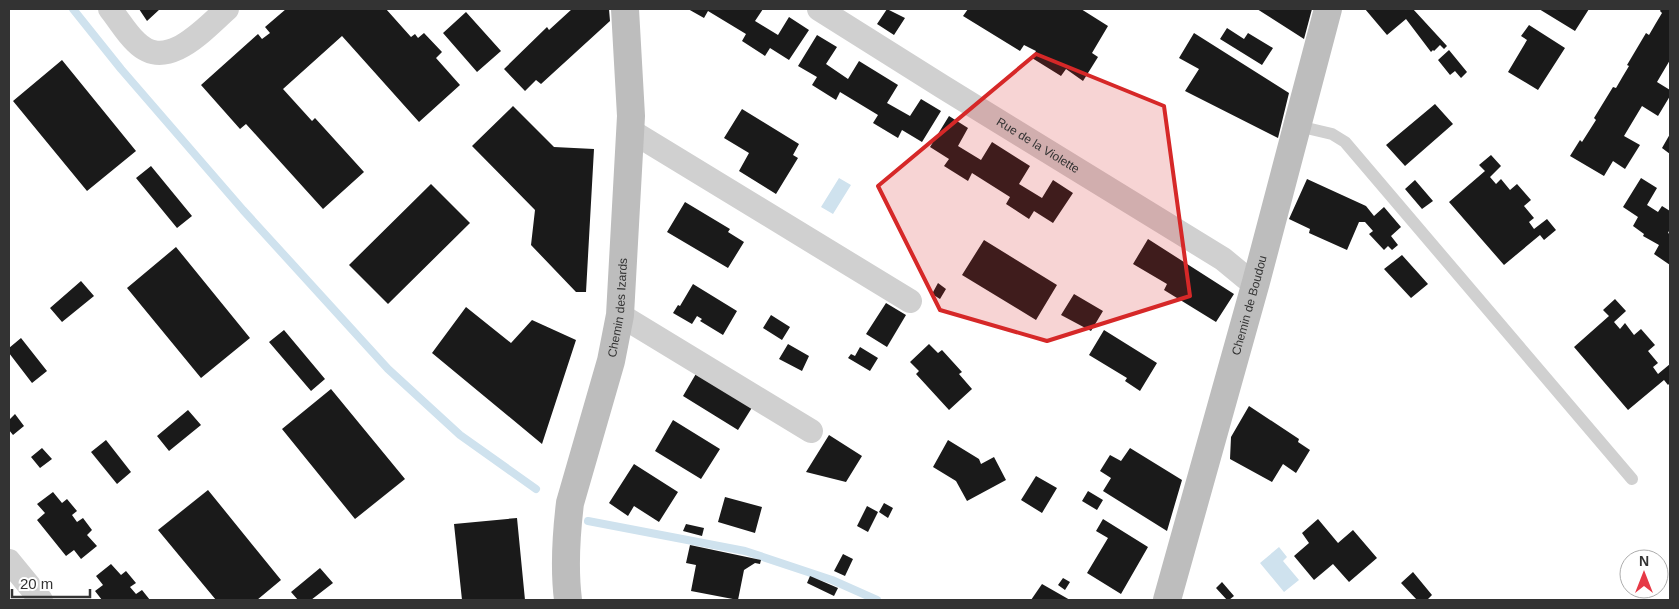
<svg xmlns="http://www.w3.org/2000/svg" width="1679" height="609" viewBox="0 0 1679 609" font-family="Arial,sans-serif">
  <style>
    .water { fill: #cfe2ee }
    .lines { fill: none; stroke-linecap: round; stroke-linejoin: round }
    .stream { stroke: #cfe2ee; stroke-width: 8 }
    .building { fill: #1a1a1a }
    .lane { stroke: #d0d0d0; stroke-width: 12 }
    .street { stroke: #d0d0d0; stroke-width: 24 }
    .secondary { stroke: #bdbdbd; stroke-width: 28 }
    .marked { fill: #d62828; fill-opacity: 0.2; stroke: #d62828; stroke-width: 4; stroke-linejoin: round }
    .labels { text-anchor: middle; stroke-width: 5; stroke-linejoin: round; paint-order: stroke }
    .street-label { font-size: 12px; fill: #333; stroke: #fff }
  </style>
  <rect width="100%" height="100%" fill="#fff"/>
  <path class="water" d="M839,178l12,7 -18,29 -12,-7z
    M1279,547l8,10 -4,4 16,19 -15,12 -24,-29z"/>
  <g class="lines">
    <path class="stream" d="M73,9l48,60 122,141 145,159 72,66 76,54
      M588,521l157,30 87,29 45,20"/>
  </g>
  <path class="building" d="M139,9h21l-13,12z
    M286,9h100l25,28 4,-3 3,4 6,-5 18,19 -6,6 24,27 -41,37 -77,-86 -59,53 29,32 3,-3 49,54 -41,37 -77,-85 -6,5 -39,-44 57,-51 4,5 8,-6 -5,-6z
    M572,9h37l1,12 -69,63 -5,-4 -11,11 -21,-22 43,-42 2,3z
    M688,9h75l-8,12 23,14 11,-18 20,13 -20,30 -19,-12 -5,8 -23,-15 4,-7 -38,-23 -4,7z
    M887,9l18,9 -11,17 -17,-11z
    M968,9h113l27,17 -16,27 6,4 -15,24 -17,-12 -5,7 -29,-18 4,-7 -12,-6 -4,6 -57,-35z
    M1257,9h55l-8,30z
    M1365,9h48l34,37 -3,3 -4,-4 -6,6 -1,-1 -2,2 -25,-33 -19,16z
    M1539,9h50l-14,22z
    M1661,9h9v51l-13,22 13,8v6l-12,20 -16,-10 -18,30 16,9 -15,24 -12,-8 -9,15 -34,-20 10,-16 2,2 14,-22 -2,-2 19,-31 3,1 7,-12 6,-10 -2,-1 19,-32 3,2 7,-12 6,-10 -2,-2z
    M466,12l35,39 -24,21 -34,-39z
    M1529,25l36,23 -27,42 -30,-18 19,-32 -6,-4z
    M1227,28l17,11 4,-6 25,15 -11,17 -42,-26z
    M1194,33l95,60 -11,45 -93,-47 14,-22 -20,-11z
    M817,35l20,12 -11,17 22,15 11,-18 39,24 -11,18 23,13 11,-17 20,12 -19,31 -20,-12 -4,8 -25,-15 5,-8 -38,-23 -4,8 -24,-15 5,-8 -19,-11z
    M1449,50l18,22 -6,6 -6,-7 -5,4 -12,-15z
    M62,60l74,91 -49,40 -74,-90z
    M1435,104l18,20 -48,42 -19,-21z
    M513,106l41,41 40,2 -8,143h-10l-45,-47 4,-35 -63,-64z
    M742,109l57,35 -6,11 5,3 -22,36 -37,-23 10,-18 -25,-15z
    M949,116l19,12 -10,18 23,14 11,-18 38,24 -11,18 23,14 11,-18 20,13 -20,30 -19,-12 -5,8 -23,-15 4,-7 -38,-24 -4,8 -24,-15 5,-7 -19,-12z
    M1670,134v20l-8,-6z
    M1491,155l10,11 -11,11 6,7 5,-5 9,11 7,-6 14,16 -7,6 10,12 -5,4 5,7 13,-10 9,11 -12,10 -4,-5 -36,30 -55,-63 36,-31 -6,-6z
    M151,166l41,50 -15,12 -41,-50z
    M1641,178l16,10 -10,17 11,7 4,-6 8,5v18l-2,4 2,1v31l-16,-11 5,-9 -16,-9 1,-2 -11,-8 5,-9 -15,-10z
    M1307,179l59,27 8,10 10,-9 17,20 -10,9 7,9 -6,5 -4,-4 -4,4 -15,-16 4,-3 -8,-9h-6l-12,28 -38,-17 1,-4 -21,-10z
    M1415,180l18,21 -11,8 -17,-20z
    M431,184l39,39 -82,81 -39,-39z
    M685,202l45,27 -2,3 16,10 -16,26 -61,-36z
    M1148,239l86,55 -18,28 -52,-32 3,-6 -34,-20z
    M984,240l73,45 -21,35 -74,-45z
    M176,247l74,91 -49,40 -74,-90z
    M1402,255l26,29 -17,14 -27,-29z
    M81,281l13,15 -32,26 -12,-14z
    M938,283l8,6 -6,10 -8,-5z
    M693,284l44,27 -14,24 -23,-14 2,-2 -5,-3 -5,8 -19,-11 5,-8 2,1z
    M1074,294l29,17 -12,20 -30,-16z
    M1615,299l11,12 -12,11 6,7 5,-6 9,12 7,-6 14,16 -7,6 10,12 -5,4 5,7 12,-10v19l-2,2 -4,-5 -36,30 -54,-63 35,-31 -6,-6z
    M886,303l20,12 -19,32 -21,-13z
    M466,307l45,36 21,-23 44,20 -34,104 -110,-91z
    M771,315l19,12 -8,13 -19,-12z
    M284,330l41,49 -14,12 -42,-49z
    M1104,330l53,33 -17,28 -15,-10 2,-3 -38,-23z
    M21,338l26,33 -15,12 -23,-30v-5z
    M788,344l21,12 -7,15 -23,-12z
    M929,344l9,9 4,-3 20,22 -3,2 13,15 -23,21 -33,-36 3,-3 -9,-9z
    M860,347l18,11 -8,13 -22,-13 3,-4 4,2z
    M697,372l56,34 -15,24 -55,-34z
    M331,389l74,90 -50,40 -73,-90z
    M1249,406l50,33 -1,3 12,8 -14,23 -13,-9 -11,18 -42,-23 1,-22z
    M188,410l13,15 -32,26 -12,-15z
    M15,414l9,12 -11,9 -4,-5v-10z
    M673,420l47,29 -19,30 -46,-28z
    M829,435l33,21 -16,26 -40,-10z
    M106,440l25,32 -14,12 -26,-32z
    M948,440l31,19 2,5 13,-7 12,23 -39,21 -11,-20 -23,-14z
    M42,448l10,11 -12,9 -9,-11z
    M1130,448l52,32 -15,51 -64,-40 8,-13 -11,-7 10,-16 11,6z
    M634,464l44,28 -19,30 -25,-16 -6,10 -19,-13z
    M1036,476l21,12 -15,25 -21,-13z
    M208,490l73,90 -24,20h-41l-58,-70z
    M1088,491l15,9 -6,10 -15,-9z
    M53,492l9,11 5,-4 10,12 -5,4 5,7 6,-4 9,12 -5,5 10,11 -16,13 -7,-9 -8,6 -29,-36 8,-7 -8,-9z
    M725,497l37,10 -7,26 -37,-11z
    M884,503l9,5 -5,10 -9,-6z
    M867,506l11,6 -10,20 -11,-6z
    M517,518l8,82h-63l-8,-76z
    M1103,519l45,28 -27,47 -34,-21 21,-35 -12,-7z
    M1318,519l20,24 15,-13 24,28 -28,24 -16,-18 -19,16 -20,-24 15,-13 -7,-10z
    M686,524l18,4 -2,8 -19,-5z
    M690,545l71,15 -1,4 -5,-1 -11,7 -6,30 -47,-9 5,-26 -10,-2z
    M843,554l10,5 -8,17 -11,-5z
    M111,564l10,11 5,-4 10,12 -6,4 6,7 6,-4 8,10h-48l-7,-9 8,-6 -7,-9z
    M320,568l13,15 -22,17h-13l-7,-8z
    M1413,572l19,23 -5,5h-10l-16,-17z
    M810,576l28,12 -4,8 -27,-13z
    M1063,578l7,4 -5,8 -7,-5z
    M1222,582l12,14 -5,4h-2l-11,-12z
    M1042,584l28,16h-39z"/>
  <g class="lines">
    <path class="lane" d="M1298,126l34,8 13,8 287,337"/>
    <g class="street">
      <path d="M110,9c9,11 16,24 26,33 31,31 68,-13 91,-33"/>
      <path id="s1" d="M819,9l124,78 280,172 23,19 10,4"/>
      <path d="M631,131l279,170"/>
      <path d="M620,315l191,116"/>
      <path d="M9,561l32,39"/>
    </g>
    <g class="secondary">
      <path id="s2" d="M568,600c-4,-32 -2,-64 2,-97l41,-142 9,-46 11,-199 -6,-107"/>
      <path id="s3" d="M1167,600l89,-318 72,-273"/>
    </g>
  </g>
  <path class="marked" d="M1036,54l128,52 26,190 -143,45 -107,-31 -62,-124z"/>
  <g class="labels">
    <g class="street-label">
      <text dy="4" stroke="none"><textPath href="#s1" startOffset="258">Rue de la Violette</textPath></text>
      <text dy="4" stroke="none"><textPath href="#s3" startOffset="306">Chemin de Boudou</textPath></text>
      <text dy="4" stroke="none"><textPath href="#s2" startOffset="299">Chemin des Izards</textPath></text>
    </g>
  </g>
  <rect width="1679" height="609" fill="none" stroke="#333333" stroke-width="20"/>
  <g transform="translate(1644 574)"><circle r="24" fill="#ffffff" stroke="#adadad"/>
  <path d="M0-4L9 19L0 12L-9 19Z" fill="#e63946"/>
  <text y="-8" font-size="14" font-weight="bold" text-anchor="middle" fill="#333333">N</text>
  </g>
  <path d="M12 589v8h78v-8" fill="none" stroke="#333333" stroke-width="2.5"/>
  <text x="20" y="589" font-size="15" fill="#333333" stroke="#ffffff" stroke-width="4" paint-order="stroke">20 m</text>
</svg>
